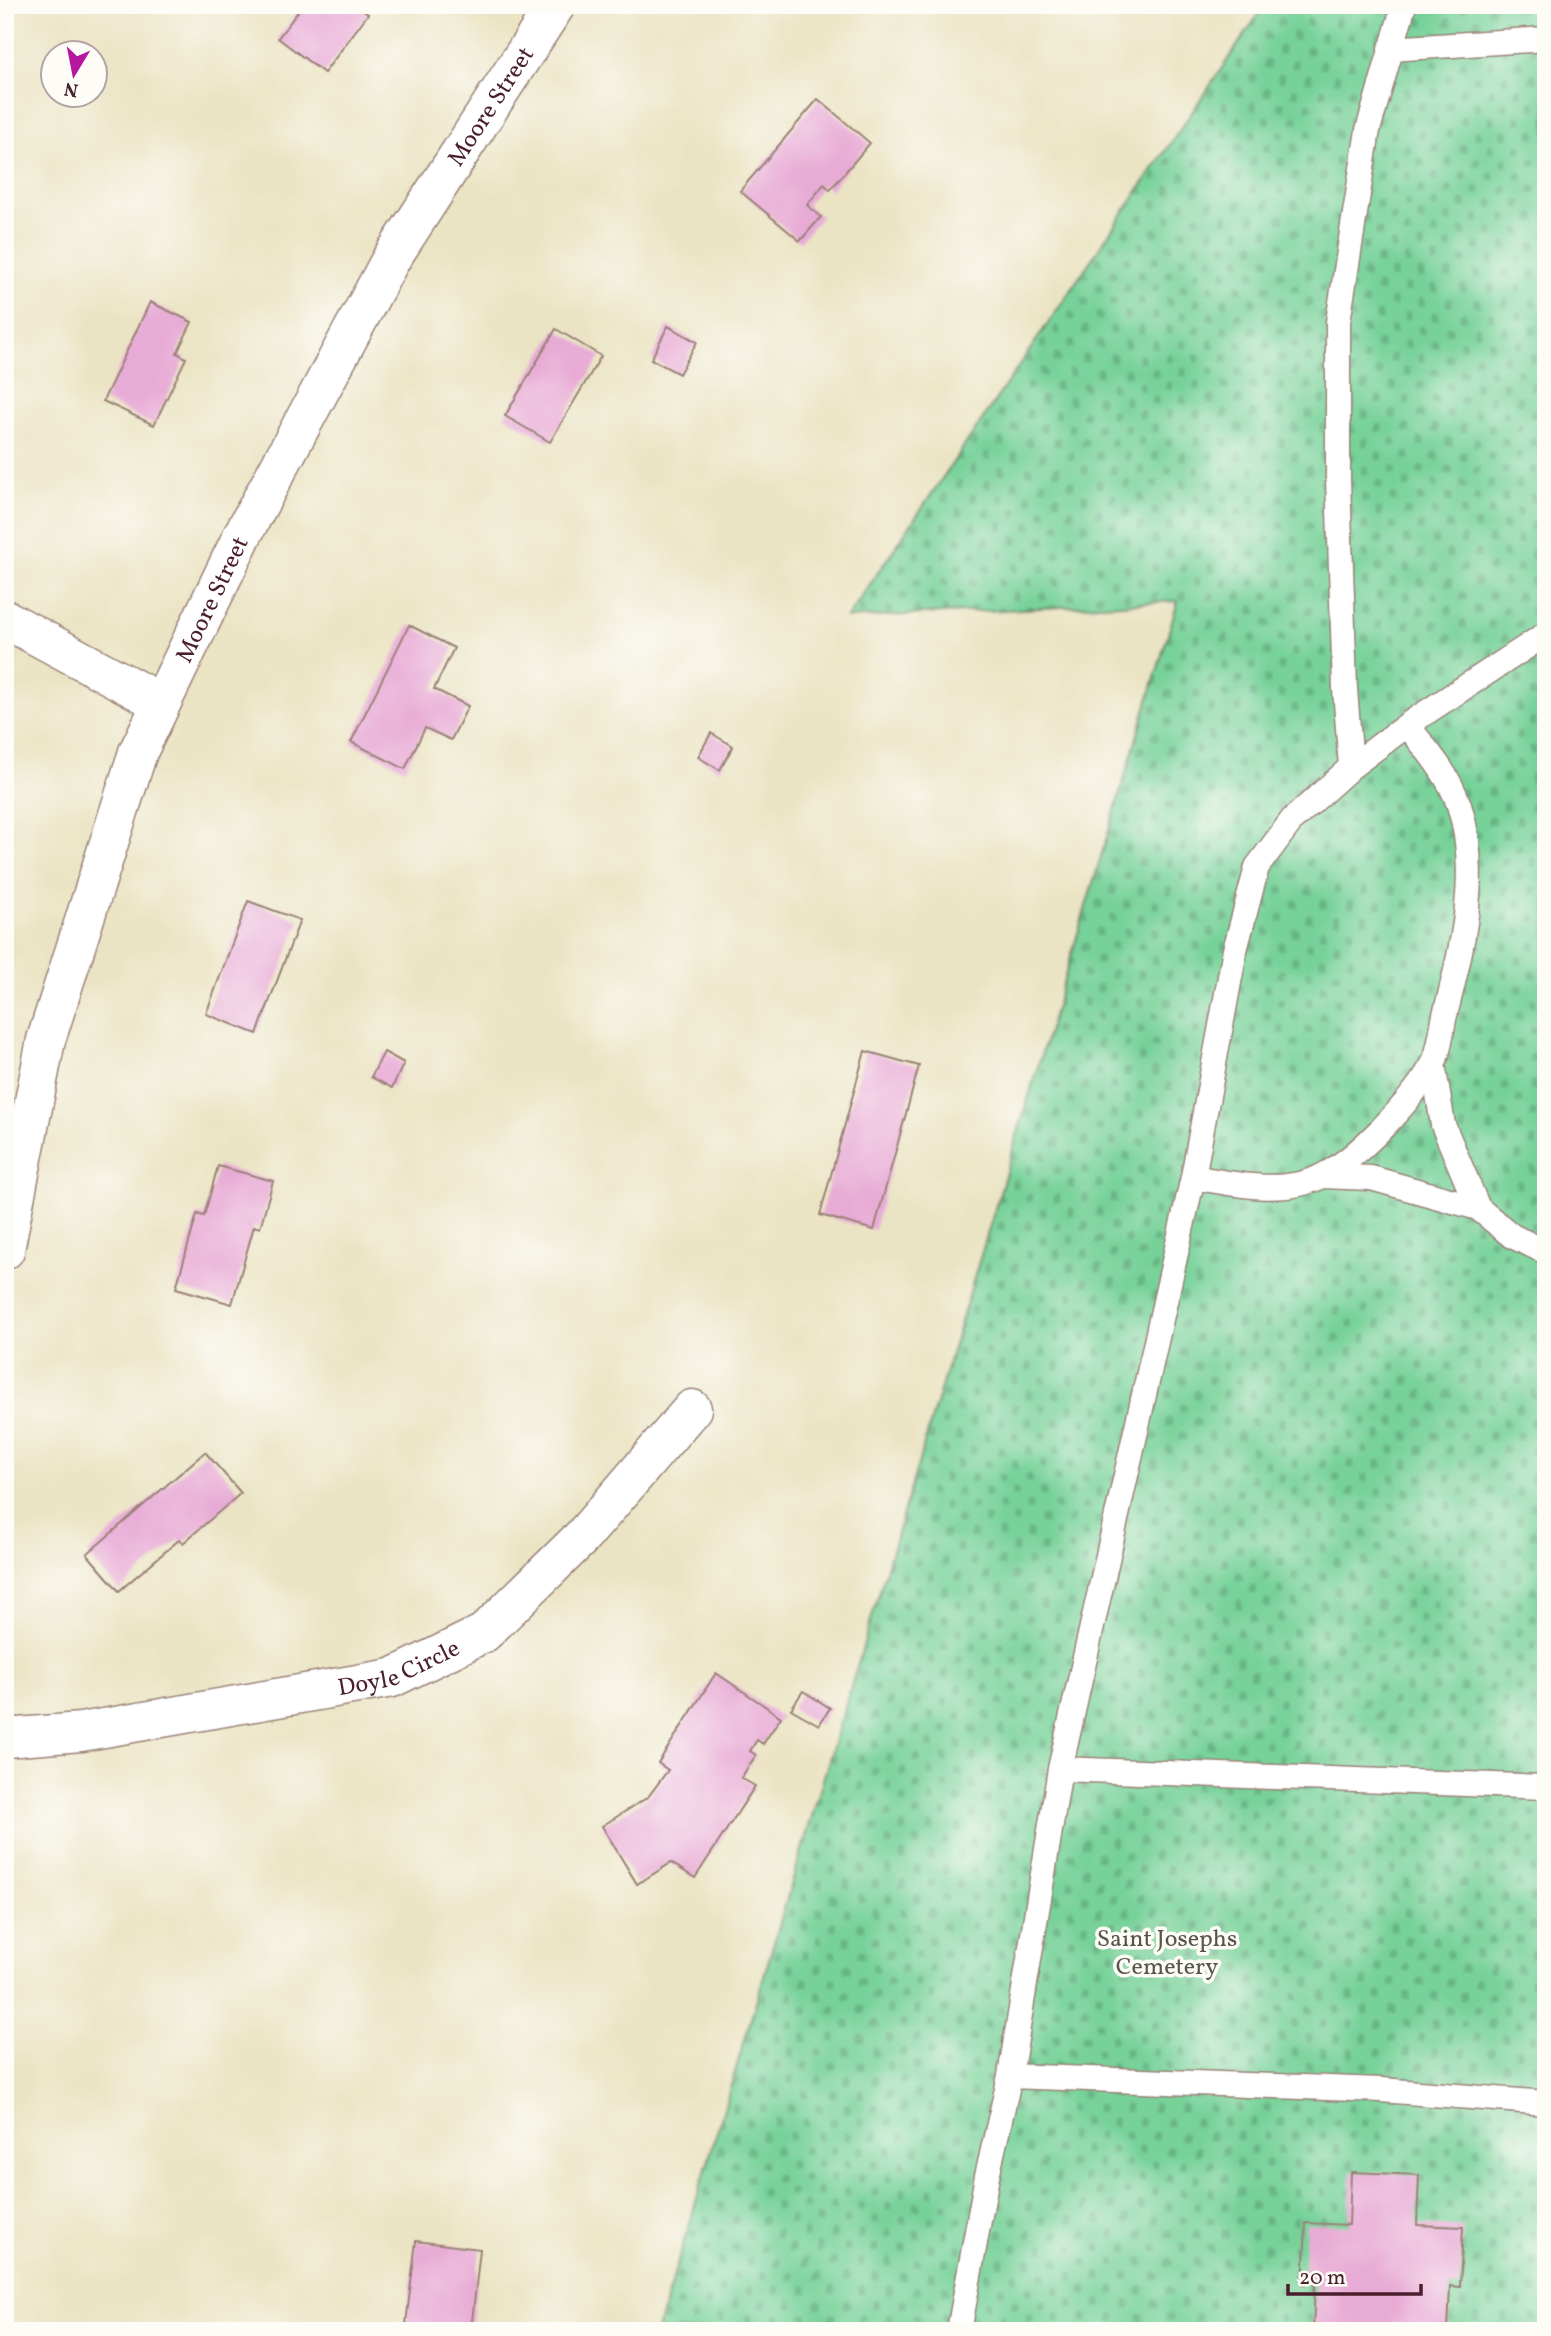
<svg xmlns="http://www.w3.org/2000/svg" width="1551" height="2336" viewBox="0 0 1551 2336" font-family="Vollkorn,serif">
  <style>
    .cemetery { fill: url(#cemetery-stones); stroke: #607862; stroke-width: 2 }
    .building { fill: #e8abd6 }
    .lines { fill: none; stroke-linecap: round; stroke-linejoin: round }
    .lane-casing { stroke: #9a8278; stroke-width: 27 }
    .street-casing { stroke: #9a8278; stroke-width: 41 }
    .lane { stroke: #fff; stroke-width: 24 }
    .street { stroke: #fff; stroke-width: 38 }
    .labels { text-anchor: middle; stroke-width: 7; stroke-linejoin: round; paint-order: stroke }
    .street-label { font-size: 24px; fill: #4a1f2b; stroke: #fdfcf7 }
    .park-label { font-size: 24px; fill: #58554c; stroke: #fdfcf7 }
  </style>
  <defs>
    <pattern id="cemetery-stones" width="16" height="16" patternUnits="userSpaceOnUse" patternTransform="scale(1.75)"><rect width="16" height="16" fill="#77d299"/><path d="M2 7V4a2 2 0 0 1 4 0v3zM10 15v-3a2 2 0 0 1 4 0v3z" fill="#68b484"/></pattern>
  </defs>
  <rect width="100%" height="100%" fill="#fdfcf7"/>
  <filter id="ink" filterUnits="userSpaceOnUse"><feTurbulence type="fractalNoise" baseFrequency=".0143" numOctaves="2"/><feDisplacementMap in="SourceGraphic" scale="14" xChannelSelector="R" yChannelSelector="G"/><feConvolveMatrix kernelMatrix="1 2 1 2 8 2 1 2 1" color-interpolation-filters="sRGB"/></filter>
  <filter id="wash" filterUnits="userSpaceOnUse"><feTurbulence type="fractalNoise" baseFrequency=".00686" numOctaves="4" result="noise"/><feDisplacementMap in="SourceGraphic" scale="28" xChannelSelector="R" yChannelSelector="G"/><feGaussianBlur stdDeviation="1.57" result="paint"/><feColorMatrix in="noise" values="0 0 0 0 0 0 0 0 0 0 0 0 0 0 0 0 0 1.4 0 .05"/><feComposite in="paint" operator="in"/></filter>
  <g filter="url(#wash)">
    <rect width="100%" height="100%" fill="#ebe4c4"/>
    <path class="cemetery" d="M1265,5h281v2326h-889l521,-1730 -331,17z"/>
    <g id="blocks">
      <path class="building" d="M303,5h61l-2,4 6,5 -44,59 -46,-35z
        M818,99l52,44 -40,47 -6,-6 -17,21 14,12 -21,24 -60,-50z
        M150,302l42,20 -15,31 9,5 -32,67 -51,-24z
        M668,326l29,16 -18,32 -28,-15z
        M556,329l45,27 -51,86 -45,-26z
        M409,625l45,23 -20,41 34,17 -17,34 -26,-12 -20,41 -54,-27z
        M711,733l22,13 -13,24 -22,-13z
        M248,901l52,19 -43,114 -51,-20z
        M865,1051l54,15 -45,164 -54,-15z
        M384,1052l20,11 -12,25 -21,-11z
        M218,1166l55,15 -13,47 -6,-2 -22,78 -56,-16 21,-74 7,2z
        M205,1452l36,41 -58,50 -3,-4 -61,52 -32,-37z
        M716,1673l65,44 -18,27 -6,-4 -7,11 6,4 -15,23 14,8 -60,92 -24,-15 -34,21 -35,-58 46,-29 20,-27 -10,-7z
        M803,1691l27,17 -11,17 -28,-16z
        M1351,2172l68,3 -2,50 46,2 -3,60 -10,-1 -2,45h-135l2,-47h-12l3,-61 43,2z
        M416,2241l64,8 -9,82h-59v-6l-6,-1z"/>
    </g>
  </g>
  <g filter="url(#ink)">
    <use href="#blocks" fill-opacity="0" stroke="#9a8278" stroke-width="2"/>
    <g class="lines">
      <defs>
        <path id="lane" d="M1390,49l156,-10
          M1407,725l139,-91
          M1351,767l-6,-78 -7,-210v-157l30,-192 36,-125
          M1323,1176l48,2 107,30 -35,-83 -10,-61
          M1193,1177c40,7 93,19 131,-2 35,-18 88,-75 108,-109 8,-14 9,-35 13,-51 17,-67 36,-142 14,-210 -10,-30 -32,-55 -52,-80l-56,42 -59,53 -35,47 -22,83 -42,227 -133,592 486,18
          M1478,1208l34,28 34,16
          M1010,2076l50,-307
          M959,2331l28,-155 23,-100 371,14 165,13"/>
        <g id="street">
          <path d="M5,619l156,84"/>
          <path id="s1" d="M5,1250l41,-210 92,-288 105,-218 148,-275 165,-254"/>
          <path id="s2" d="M5,1738l76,-6 311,-54 92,-45 99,-97 109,-127"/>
        </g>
      </defs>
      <use href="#lane" class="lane-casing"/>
      <use href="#street" class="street-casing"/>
      <use href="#lane" class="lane"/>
      <use href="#street" class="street"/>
    </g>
  </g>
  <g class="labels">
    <g class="street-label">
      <text dy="8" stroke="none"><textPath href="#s1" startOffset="1253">Moore Street</textPath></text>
      <text dy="8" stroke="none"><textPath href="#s1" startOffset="686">Moore Street</textPath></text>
      <text dy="8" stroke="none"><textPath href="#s2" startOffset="401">Doyle Circle</textPath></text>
    </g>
    <g class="park-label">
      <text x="1167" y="1946">Saint Josephs<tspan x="1167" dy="28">Cemetery</tspan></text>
    </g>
  </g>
  <rect width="1551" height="2336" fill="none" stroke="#fdfcf7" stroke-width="28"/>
  <g transform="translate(74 74) rotate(190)"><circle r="33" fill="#fdfcf7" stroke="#b5a4a5" stroke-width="2"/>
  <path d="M0-5L12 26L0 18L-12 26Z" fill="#b5179e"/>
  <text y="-10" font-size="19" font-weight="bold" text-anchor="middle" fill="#4a1f2b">N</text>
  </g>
  <path d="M1288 2284v10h133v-10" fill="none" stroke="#4a1f2b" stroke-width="3.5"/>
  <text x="1299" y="2284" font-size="21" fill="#4a1f2b" stroke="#fdfcf7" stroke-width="5" paint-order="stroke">20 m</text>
</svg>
